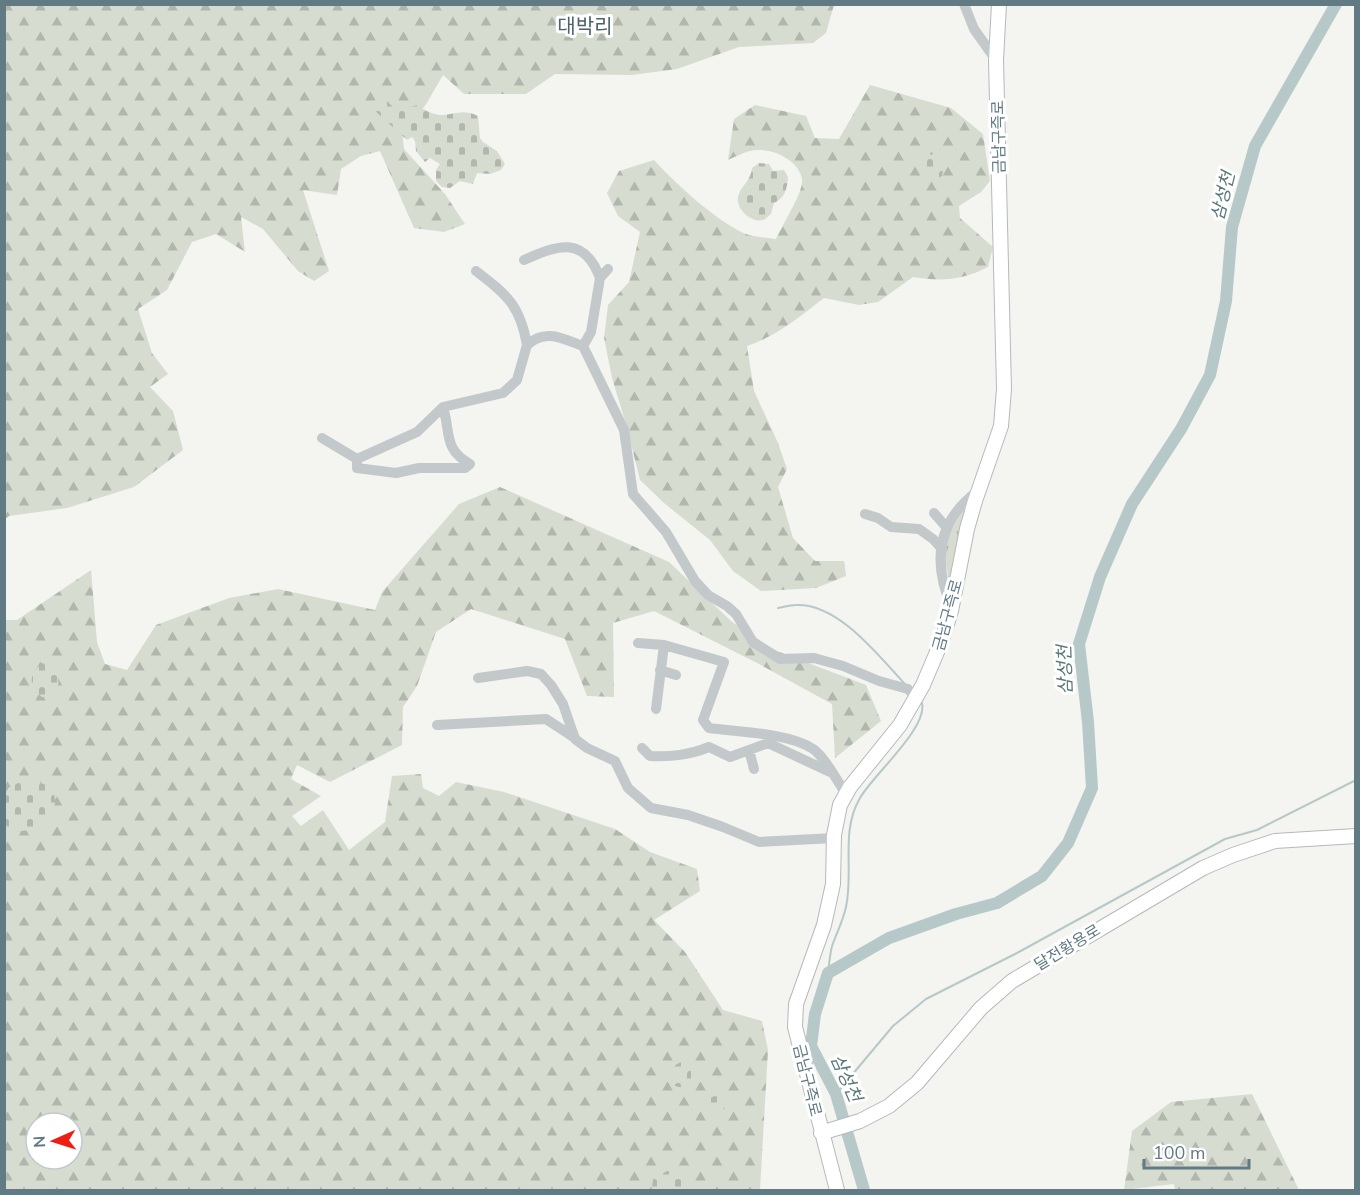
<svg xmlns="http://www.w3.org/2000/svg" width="1360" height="1195" viewBox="0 0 1360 1195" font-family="'Nunito Sans','Noto Sans KR',sans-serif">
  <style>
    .grass { fill: url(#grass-tufts) }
    .forest { fill: url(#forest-firs); fill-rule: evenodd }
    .cemetery { fill: url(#cemetery-stones) }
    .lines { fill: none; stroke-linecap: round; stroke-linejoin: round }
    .stream { stroke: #b7c8c9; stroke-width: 2 }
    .river { stroke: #b7c8c9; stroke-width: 12 }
    .major-casing { stroke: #b4babc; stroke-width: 16 }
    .minor { stroke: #c3c8ca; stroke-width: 10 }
    .major { stroke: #fff; stroke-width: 14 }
    .labels { text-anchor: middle; stroke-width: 6; stroke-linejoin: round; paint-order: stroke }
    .street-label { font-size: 16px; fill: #617a83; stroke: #fff }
    .water-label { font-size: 18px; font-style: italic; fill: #58777a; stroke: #fff }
    .quarter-label { font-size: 20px; fill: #4f6268; stroke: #fff }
  </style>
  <defs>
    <pattern id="grass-tufts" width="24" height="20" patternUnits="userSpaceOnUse" patternTransform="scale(1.5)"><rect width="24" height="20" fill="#d7dcd0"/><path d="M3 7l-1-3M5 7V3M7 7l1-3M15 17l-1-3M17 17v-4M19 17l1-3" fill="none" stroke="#b2b7ae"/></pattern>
    <pattern id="forest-firs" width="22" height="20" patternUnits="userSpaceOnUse" patternTransform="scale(1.5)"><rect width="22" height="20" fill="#d7dcd0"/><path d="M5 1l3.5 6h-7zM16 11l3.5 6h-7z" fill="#b2b7ae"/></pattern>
    <pattern id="cemetery-stones" width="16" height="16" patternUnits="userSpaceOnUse" patternTransform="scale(1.5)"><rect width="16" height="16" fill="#d7dcd0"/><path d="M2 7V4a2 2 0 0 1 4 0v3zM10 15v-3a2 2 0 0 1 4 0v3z" fill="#b2b7ae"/></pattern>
  </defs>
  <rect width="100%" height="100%" fill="#f4f4f0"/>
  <path class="grass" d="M968,505l-17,84c-10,-41 -8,-50 17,-84z"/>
  <path class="forest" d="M5,5h829l-8,28 -13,10 -74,4 -62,22 -45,6 -77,-1 -29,20h-62l-21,-19 -18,31 -23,23 2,20 41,45 20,30 -21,8 -30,-4 -34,-77 -19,5 -20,13 -4,26 -34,-5 26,81 -15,10 -16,-10 -35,-42 -22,-12 4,35 -29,-18 -24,8 -25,48 -29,19 14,44 16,21 -18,13 23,24 10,39 -49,37 -67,21 -58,8 -4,3z
    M870,85l81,23 32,26 7,47 -9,11 -22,14 1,12 33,29 -5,20c-25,13 -47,15 -75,10l-35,25 -19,3 -35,-7c-25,19 -47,38 -77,48l7,45 24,52 9,26 -9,18 15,51 22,23h29l2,15 -30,12 -55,3 -28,-20 -23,-31 -46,-37 -24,-23 -14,-56 -14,-46 -8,-40 4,-33 21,-23 11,-50 -22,-16 -11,-23 12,-22 35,-11c20,22 67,66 95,75 8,2 18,3 27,4 6,-14 28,-47 26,-60 -3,-20 -34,-33 -52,-28 -8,2 -15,6 -22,9l6,-41 21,-14 51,11 9,22 24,1z
    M500,487l169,75 63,60 42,28 92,35 15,36 -46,37 -3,-54 -73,-40 -105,-53 -41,12 1,74 -27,-1 -22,-57 -94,-30 -35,23 -19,54 -14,21 -1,38 -72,37 -33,-17 -6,14 30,17 -29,20 9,10 22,-16 26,40 36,-28 7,-46 29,-2 2,14 16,8 17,-14 48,10 111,37 35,23 47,17 3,22 -46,29 31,32 38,58 39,11 6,29 -8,140h-755l-1,-570h13l74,-50 6,72 8,22 22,6 29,-45 73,-27 49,-9 97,21 7,-18 77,-88zM36,1123h36v36h-36z
    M1252,1094l47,96h-124l-1,-6 -50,6 8,-59 39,-29z"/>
  <path class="cemetery" d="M385,99l11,11 22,-5c29,22 36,-1 60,11l2,22 3,4 14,9 8,13 -4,6 -11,4 -13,-1 -4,11 -13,-3 -10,7 -8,-1 -6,-6v-11l4,-6 -10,-6 -5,4 -9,-11 -1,-10 -3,-4 -5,3 -34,-31v-8z
    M934,154l7,4 3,6 -2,12c-17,9 -21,-7 -17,-20z
    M759,163l10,1 4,7 11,-1 4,7c-1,12 -3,21 -14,26l-3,11c-3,2 -5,5 -8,6 -12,3 -27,-11 -25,-23 3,-12 13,-16 14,-29z
    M44,662c14,6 17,19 12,33l-14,2c-15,-13 -13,-24 2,-35z
    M31,781l22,5 2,14 -1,15c-15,12 -26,19 -46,15 -6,-14 -3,-28 0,-42l12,-6z
    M681,1062l10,8v13l-7,5 -9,-2 -5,-9 2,-10z
    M707 1105a9 9 0 1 1 18 0a9 9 0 1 1-18 0Z
    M667,1171l18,1 7,18h-40l1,-11z"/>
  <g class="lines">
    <path class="stream" d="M778,608c6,-1 12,-3 18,-3 42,-2 82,50 108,78
      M828,973c1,-9 2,-19 4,-27 5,-14 11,-25 14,-39 8,-37 -6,-75 14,-109 13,-23 68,-70 62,-95
      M836,1094l57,-68 33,-27 91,-46 208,-114 32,-9 99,-50"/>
    <path class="river" d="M864,1190l-28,-96 -25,-48 4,-32 13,-41 61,-35 67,-24 41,-11 45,-27 26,-33 24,-55 -4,-66 -9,-78 21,-67 32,-73 49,-75 29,-54 16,-74 6,-74 23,-81 81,-142"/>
    <defs>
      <path id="major" d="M821,1133l39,-12 29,-15 28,-23 64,-75 31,-27 191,-113 30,-13 42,-14 81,-5
        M837,1190l-42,-163 1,-23 28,-79 9,-41 1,-49 6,-30 10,-18 50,-62 23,-40 19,-45 9,-29 16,-82 8,-28 26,-75 3,-37 -8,-329 3,-56"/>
    </defs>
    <use href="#major" class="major-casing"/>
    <path class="minor" d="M964,4l10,25 22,31
      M524,260c33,-15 60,-25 76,18l8,-9
      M476,271c31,24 44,34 51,74 19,-17 36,-6 56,1
      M600,278l-9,54 -8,14 41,84 9,64 33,38 29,49 13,14 19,11 9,8 17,28 27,17 34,-1 29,8 36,15 29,8 8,9
      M322,438l35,21 60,-27 26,-25 60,-14 14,-13 10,-35
      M357,459v9l39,5 23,-5h46l5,-4c-27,-15 -19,-31 -27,-57
      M934,513l13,15
      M865,514l13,4 13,9 28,2 14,10 9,10
      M952,608c-20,-46 -15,-87 27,-118
      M638,643l26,2 60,17 -21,58 6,8c29,4 81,5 104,21 11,7 25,33 33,45
      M660,670l16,5
      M478,678l49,-7 14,3 10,11 12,19 12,35 12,9 28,13 13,27 23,20 37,7 35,12 36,15 75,-4
      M656,709l8,-64
      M437,725l109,-6 29,19
      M642,748l8,8c22,1 39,-1 59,-9l21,10 38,-14 62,29
      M749,750l5,19"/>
    <use href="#major" class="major"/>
  </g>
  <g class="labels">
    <g class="street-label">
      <text transform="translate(998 137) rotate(-91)" y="6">금남구즉로</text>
      <text transform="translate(947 615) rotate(-75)" y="6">금남구즉로</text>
      <text transform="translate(1067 947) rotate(-31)" y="6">달전황용로</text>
      <text transform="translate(808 1080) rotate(76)" y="6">금남구즉로</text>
    </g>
    <g class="water-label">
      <text transform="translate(1223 196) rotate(-76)" y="6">삼성천</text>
      <text transform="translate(1065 670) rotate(-92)" y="6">삼성천</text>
      <text transform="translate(846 1078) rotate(66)" y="6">삼성천</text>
    </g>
    <g class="quarter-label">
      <text x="585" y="33">대박리</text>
    </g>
  </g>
  <rect width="1360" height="1195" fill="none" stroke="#617a83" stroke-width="12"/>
  <g transform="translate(54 1141) rotate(267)"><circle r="28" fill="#ffffff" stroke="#c0cacd" stroke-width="1.5"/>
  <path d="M0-4.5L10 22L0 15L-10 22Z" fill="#ef1e15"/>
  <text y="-9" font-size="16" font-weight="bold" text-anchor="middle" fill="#617a83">N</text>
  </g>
  <path d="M1144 1159v9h105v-9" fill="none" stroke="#617a83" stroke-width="3"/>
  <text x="1153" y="1159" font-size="18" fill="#617a83" stroke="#ffffff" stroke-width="4.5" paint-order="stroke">100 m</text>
</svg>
